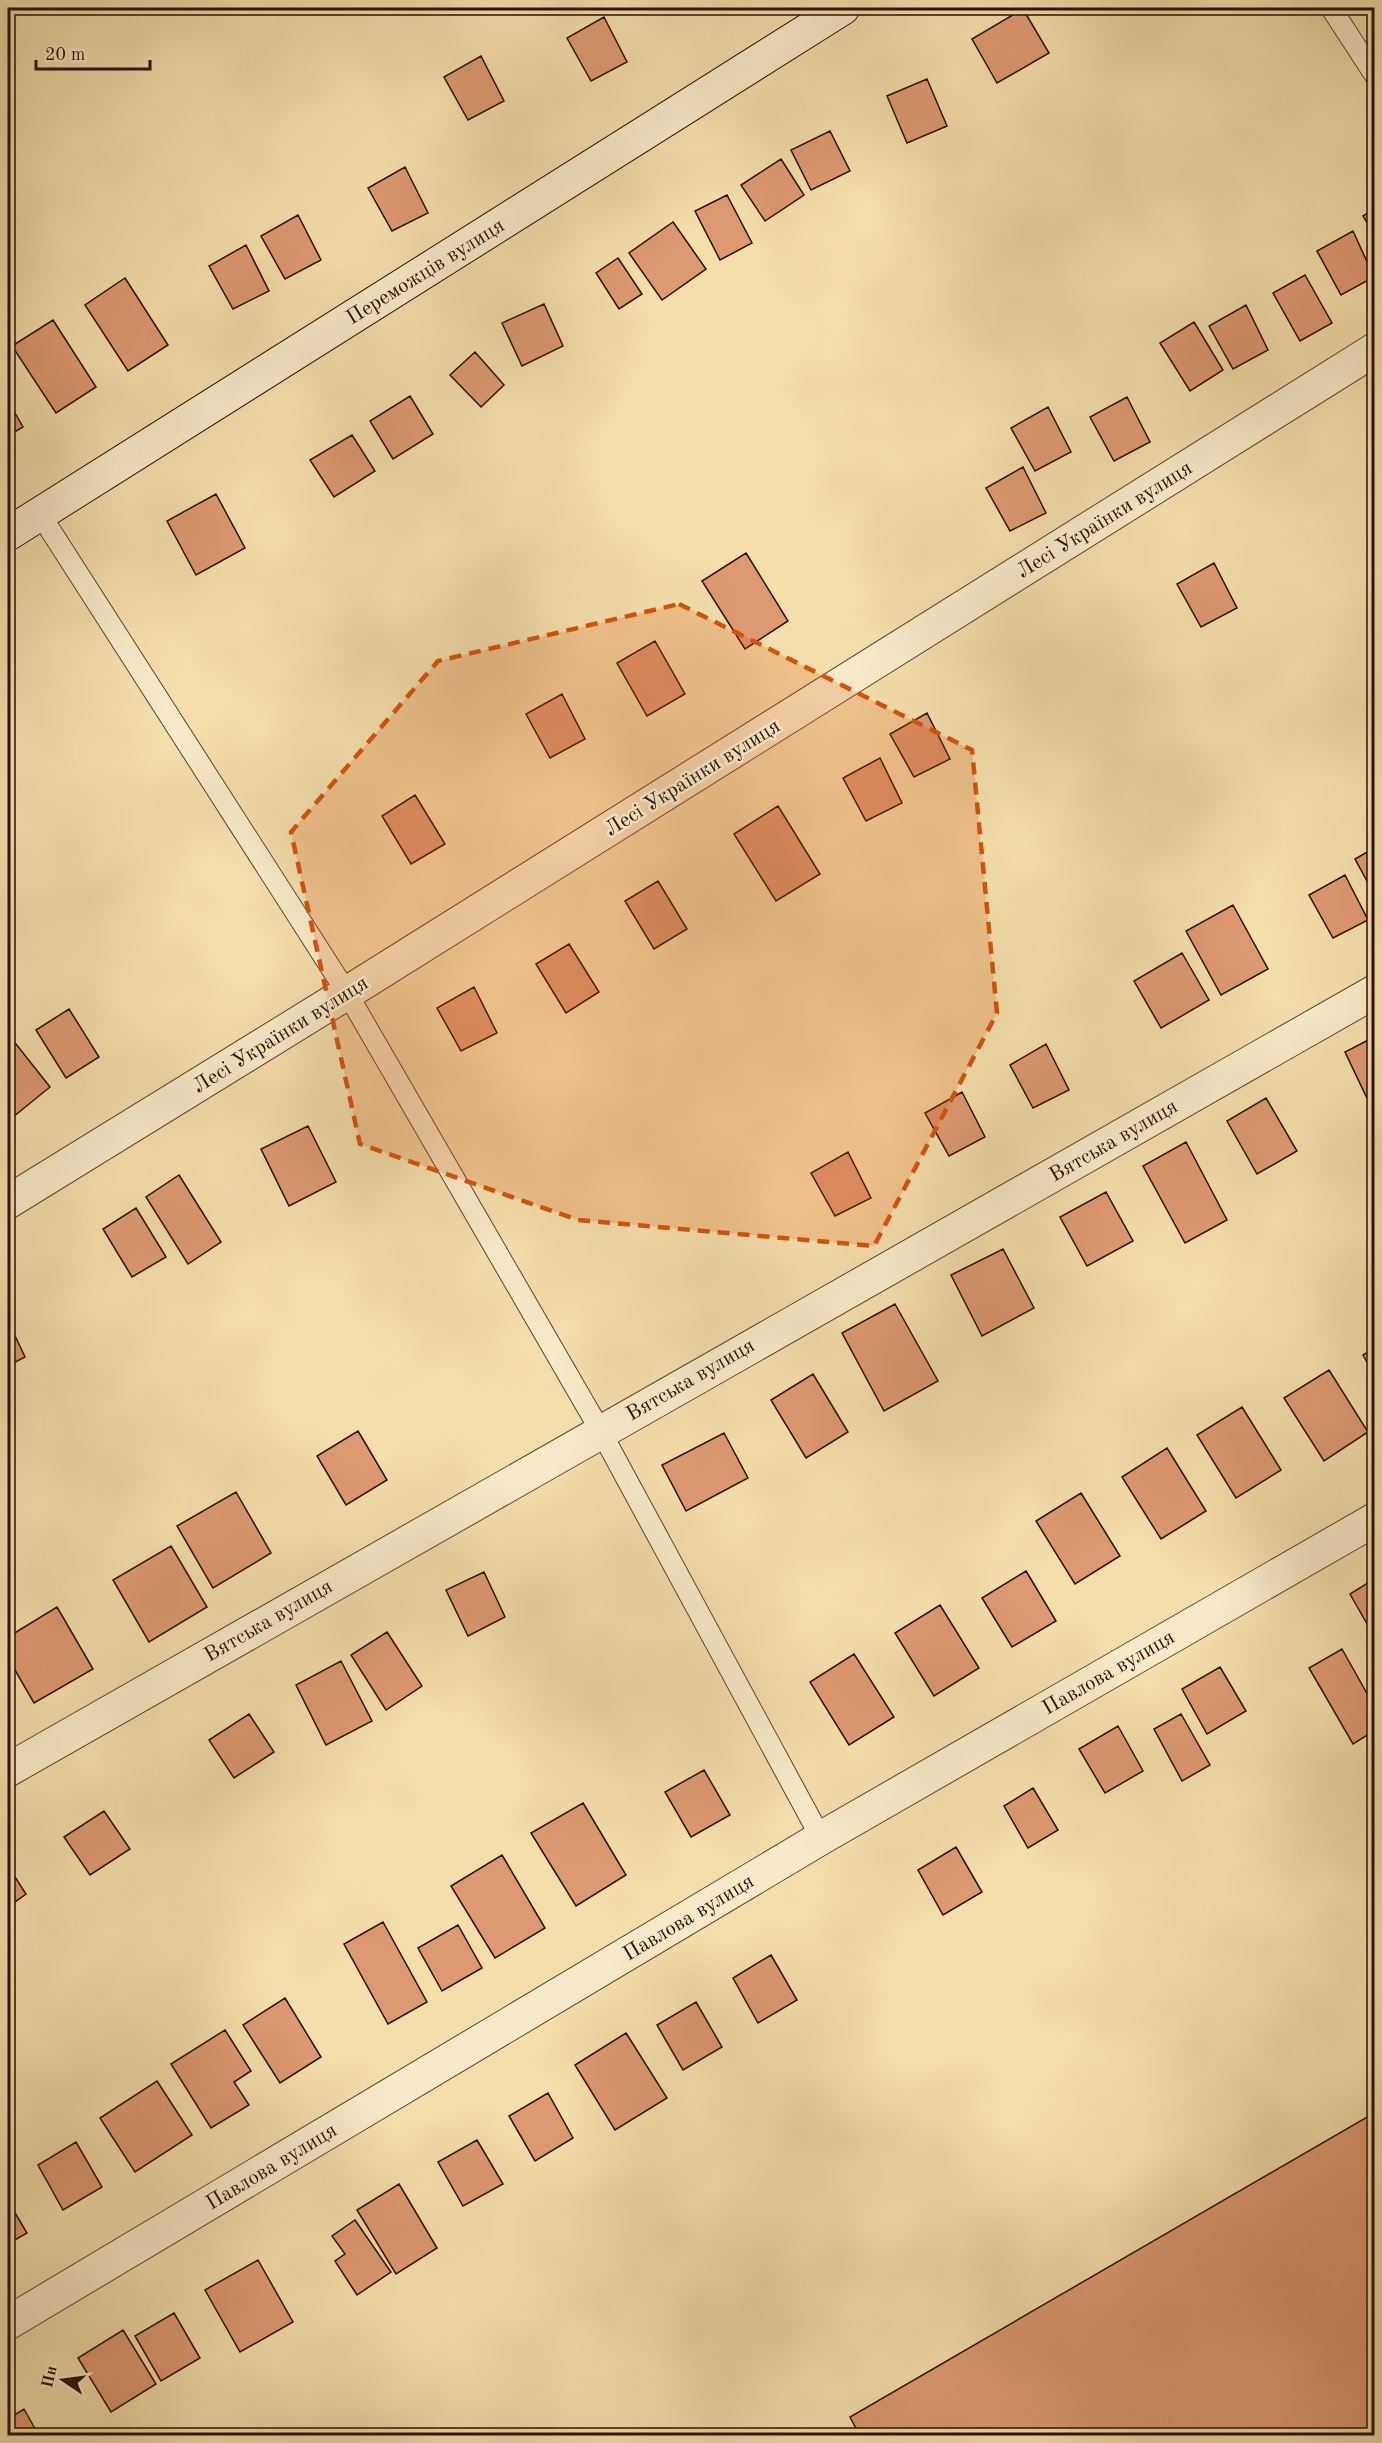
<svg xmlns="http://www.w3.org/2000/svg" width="1382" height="2443" viewBox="0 0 1382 2443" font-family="'Old Standard TT',serif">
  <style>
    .building { fill: #dd9972; stroke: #280e03; stroke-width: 1.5 }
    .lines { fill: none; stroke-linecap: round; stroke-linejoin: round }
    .lane-casing { stroke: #5b422d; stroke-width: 22 }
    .street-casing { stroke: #5b422d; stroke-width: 35 }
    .secondary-casing { stroke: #280e03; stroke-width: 35 }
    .lane { stroke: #f8eac9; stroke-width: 20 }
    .street { stroke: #f8eac9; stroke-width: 33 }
    .secondary { stroke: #f8eac9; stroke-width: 33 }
    .marked { fill: #d5520b; fill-opacity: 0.2; stroke: #d5520b; stroke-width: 4.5; stroke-dasharray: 12 8; stroke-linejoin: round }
    .labels { text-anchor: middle; stroke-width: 5; stroke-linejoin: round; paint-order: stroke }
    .street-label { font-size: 21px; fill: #280e03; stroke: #f8eac9 }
  </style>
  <rect width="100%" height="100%" fill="#f4deac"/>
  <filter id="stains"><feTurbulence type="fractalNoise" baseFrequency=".00333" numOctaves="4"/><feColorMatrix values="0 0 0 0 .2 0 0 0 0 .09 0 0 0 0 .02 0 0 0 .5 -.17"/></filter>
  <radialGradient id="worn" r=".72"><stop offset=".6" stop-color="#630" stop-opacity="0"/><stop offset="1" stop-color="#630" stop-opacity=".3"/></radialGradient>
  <path class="building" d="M1023,9l26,44 -52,30 -25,-44z
    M604,17l23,45 -36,19 -24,-43z
    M481,56l23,45 -36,19 -24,-43z
    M927,79l20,47 -40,17 -20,-47z
    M830,131l20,40 -39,19 -20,-40z
    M781,159l23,36 -39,26 -24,-36z
    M405,167l23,46 -36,18 -24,-43z
    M727,195l25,48 -32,17 -25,-49z
    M1374,209v25l-11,-18z
    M298,215l23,45 -36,19 -24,-43z
    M673,222l33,47 -44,31 -33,-47z
    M1353,231l21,46 -33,18 -24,-44z
    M246,245l23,46 -36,18 -24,-43z
    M618,258l24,36 -23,15 -23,-36z
    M1305,275l27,48 -32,18 -27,-48z
    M125,278l43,67 -40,26 -43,-66z
    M544,304l19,42 -41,20 -20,-43z
    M1246,305l22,45 -35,19 -24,-43z
    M53,320l43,67 -40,26 -44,-67z
    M1194,322l29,48 -33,21 -30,-48z
    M475,352l29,33 -23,22 -31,-32z
    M410,396l23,38 -40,25 -23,-38z
    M1127,397l23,45 -36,19 -24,-44z
    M8,401l15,26 -15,9z
    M1048,407l23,45 -36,19 -24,-43z
    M352,435l23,36 -41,26 -24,-37z
    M1023,467l23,46 -36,18 -24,-43z
    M216,494l29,54 -49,27 -29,-54z
    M746,553l42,68 -43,28 -43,-68z
    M1214,563l23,45 -36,19 -24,-43z
    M655,641l30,53 -38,22 -30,-53z
    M562,694l23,45 -35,19 -24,-44z
    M927,713l23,46 -36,18 -24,-43z
    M880,758l22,45 -36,18 -23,-43z
    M415,795l30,49 -34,20 -29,-48z
    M778,806l42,68 -44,27 -42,-67z
    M1374,848v46l-19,-35z
    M1345,875l23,45 -35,18 -24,-43z
    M658,881l29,48 -33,20 -29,-48z
    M1233,905l35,64 -47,26 -35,-64z
    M569,944l30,48 -33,21 -30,-49z
    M1182,953l27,47 -48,28 -27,-47z
    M474,987l23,46 -36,18 -24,-43z
    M69,1009l30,48 -33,21 -30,-48z
    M8,1034l42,53 -37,30 -5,-6z
    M1374,1037v76l-29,-61z
    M1046,1044l23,46 -36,18 -23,-43z
    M962,1092l23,45 -36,19 -24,-43z
    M1266,1098l31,53 -40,23 -30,-53z
    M308,1126l28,56 -47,24 -28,-57z
    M1186,1142l41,78 -42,23 -42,-77z
    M848,1152l23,46 -36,18 -24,-43z
    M179,1175l42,67 -33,22 -42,-67z
    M1106,1192l27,49 -46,25 -27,-49z
    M136,1208l30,49 -34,20 -29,-48z
    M1003,1249l31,59 -52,28 -31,-61z
    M895,1304l43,77 -54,30 -42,-78z
    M8,1321l17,36 -17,9z
    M1374,1348v27l-11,-20z
    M1329,1370l39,62 -44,29 -40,-63z
    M813,1374l35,58 -42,26 -35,-58z
    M1242,1407l39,63 -45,28 -39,-63z
    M358,1431l29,49 -41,25 -29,-49z
    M724,1433l24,45 -62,33 -24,-46z
    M1167,1448l39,63 -45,28 -39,-62z
    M236,1492l35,61 -58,35 -36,-62z
    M1081,1493l39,63 -45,28 -39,-63z
    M171,1546l36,61 -58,35 -36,-62z
    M1026,1571l30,50 -44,26 -30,-49z
    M484,1572l21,45 -37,19 -22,-46z
    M1374,1579v57l-24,-42z
    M940,1605l39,63 -45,28 -39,-63z
    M57,1607l36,62 -59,34 -26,-45v-21z
    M387,1632l35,54 -36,24 -35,-55z
    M1342,1649l32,57v25l-21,13 -44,-76z
    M854,1654l40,63 -45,28 -39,-63z
    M341,1661l31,60 -46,24 -30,-60z
    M1220,1667l26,44 -39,23 -25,-45z
    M249,1714l25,38 -40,26 -25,-38z
    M1181,1714l29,51 -28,16 -28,-52z
    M1118,1726l25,45 -38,22 -26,-44z
    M704,1770l26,45 -39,22 -26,-45z
    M1033,1788l25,42 -30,18 -24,-42z
    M583,1803l43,72 -50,31 -45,-73z
    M104,1811l26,38 -40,26 -26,-38z
    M956,1847l26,45 -39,23 -25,-45z
    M502,1855l43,73 -50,30 -44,-72z
    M8,1866l18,28 -18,13z
    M383,1922l44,80 -39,22 -44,-80z
    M458,1925l24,43 -40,23 -24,-43z
    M771,1955l26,45 -39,23 -25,-45z
    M285,1998l36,59 -41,26 -37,-58z
    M696,2002l26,45 -39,23 -26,-45z
    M225,2030l26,41 -17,11 15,23 -38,23 -40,-64z
    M626,2033l41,65 -52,32 -40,-65z
    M157,2081l35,54 -57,37 -35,-54z
    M548,2093l25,45 -38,23 -26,-45z
    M1374,2113v323h-514l-10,-19z
    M477,2140l26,44 -40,22 -25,-44z
    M76,2142l26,45 -39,23 -25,-45z
    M399,2184l38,64 -41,26 -39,-64z
    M8,2201l19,32 -19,11z
    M355,2220l36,52 -34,23 -22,-34 10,-7 -13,-18z
    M258,2260l35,62 -53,30 -35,-62z
    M174,2313l26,45 -39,23 -26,-45z
    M123,2330l33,54 -45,28 -33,-54z
    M24,2409l15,27h-31v-17z"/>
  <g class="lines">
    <defs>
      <path id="lane" d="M1331,8l43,66
        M40,514l307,479 253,437 221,408"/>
      <path id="street" d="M8,1202l339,-209 1027,-643
        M8,1770l1366,-778
        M8,2323l813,-485 553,-318"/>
      <path id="secondary" d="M8,534l835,-526"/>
    </defs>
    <use href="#lane" class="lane-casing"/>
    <use href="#street" class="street-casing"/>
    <use href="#secondary" class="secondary-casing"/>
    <use href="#lane" class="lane"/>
    <use href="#street" class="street"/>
    <use href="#secondary" class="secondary"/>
  </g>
  <path class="marked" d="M679,604l293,146 25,263 -123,233 -296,-26 -218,-76 -69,-312 147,-171z"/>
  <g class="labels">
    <g class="street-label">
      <text transform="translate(425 271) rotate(-32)" y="7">Переможців вулиця</text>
      <text transform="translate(1104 519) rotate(-32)" y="7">Лесі Українки вулиця</text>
      <text transform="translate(692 777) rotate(-32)" y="7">Лесі Українки вулиця</text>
      <text transform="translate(280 1034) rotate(-32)" y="7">Лесі Українки вулиця</text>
      <text transform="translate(1113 1140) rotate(-30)" y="7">Вятська вулиця</text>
      <text transform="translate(690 1379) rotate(-30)" y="7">Вятська вулиця</text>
      <text transform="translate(268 1620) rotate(-30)" y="7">Вятська вулиця</text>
      <text transform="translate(1108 1672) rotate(-30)" y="7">Павлова вулиця</text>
      <text transform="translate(688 1917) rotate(-31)" y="7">Павлова вулиця</text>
      <text transform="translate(271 2166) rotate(-31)" y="7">Павлова вулиця</text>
    </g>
  </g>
  <rect width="1382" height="2443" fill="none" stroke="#f4deac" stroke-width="30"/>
  <rect x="9" y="9" width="1364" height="2425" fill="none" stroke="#280e03" stroke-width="3"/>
  <rect x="15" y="15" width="1352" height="2413" fill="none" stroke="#280e03" stroke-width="1.5"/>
  <g transform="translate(63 2380) rotate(283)" stroke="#f8eac9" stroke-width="4.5" paint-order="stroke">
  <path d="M0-4.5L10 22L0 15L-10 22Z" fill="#280e03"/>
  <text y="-9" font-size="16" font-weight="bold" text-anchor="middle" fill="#280e03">Пн</text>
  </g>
  <path d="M36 60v9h114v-9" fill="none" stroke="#280e03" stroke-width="3"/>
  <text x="45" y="60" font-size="18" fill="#280e03" stroke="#f8eac9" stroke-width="4.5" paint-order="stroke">20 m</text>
  <rect width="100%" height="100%" filter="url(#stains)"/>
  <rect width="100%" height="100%" fill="url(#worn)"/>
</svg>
